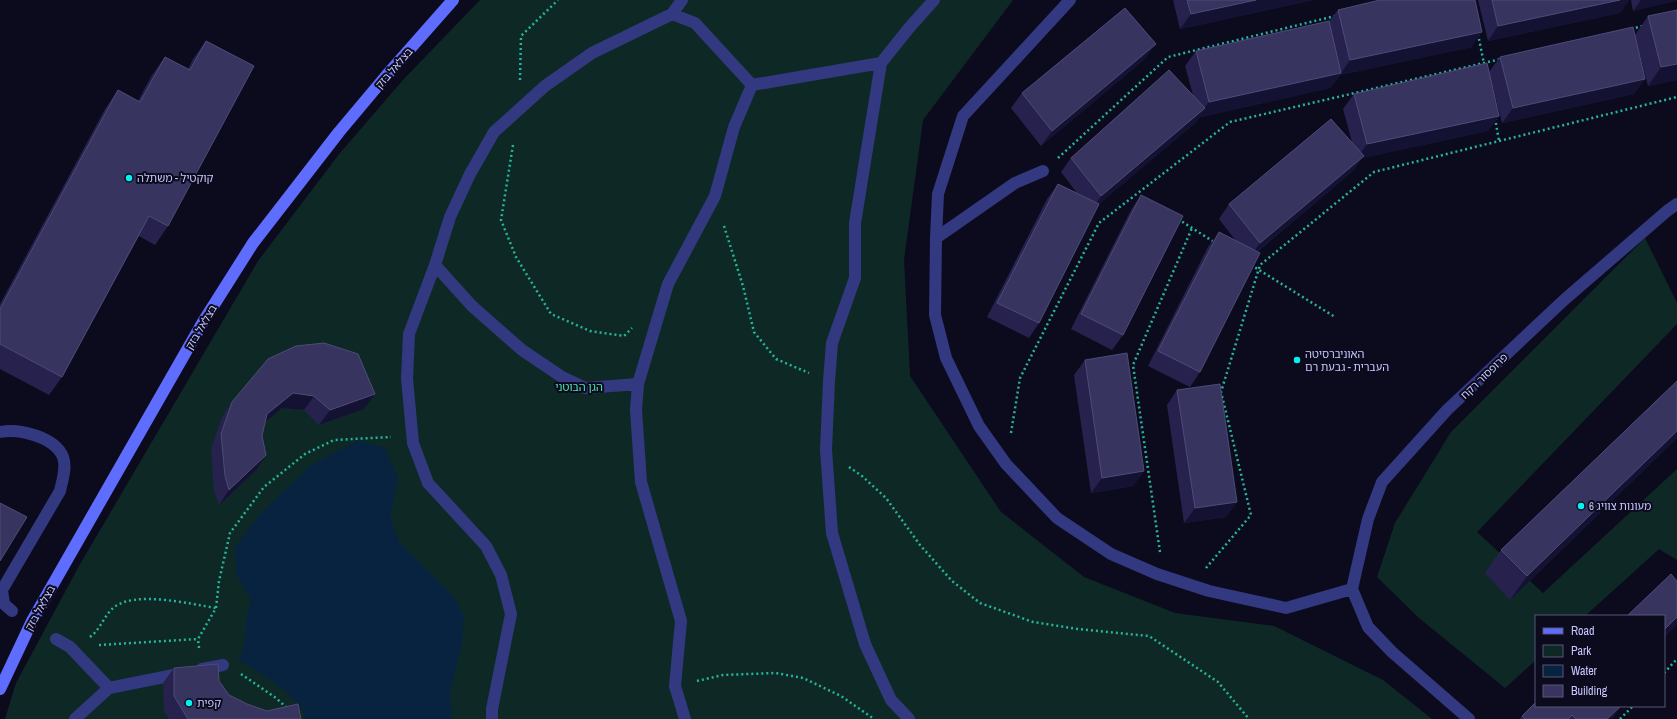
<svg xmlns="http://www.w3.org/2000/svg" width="1677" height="719" viewBox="0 0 1677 719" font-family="'Archivo Narrow','Noto Sans Hebrew',sans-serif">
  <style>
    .green { fill: #0e2925 }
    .water { fill: #082340 }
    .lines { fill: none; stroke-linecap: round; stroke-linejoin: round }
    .path { stroke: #26b59c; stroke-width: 2.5; stroke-dasharray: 2 3; stroke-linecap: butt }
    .lane { stroke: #333980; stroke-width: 12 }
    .secondary { stroke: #5f6dff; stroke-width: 12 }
    .wall { fill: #26224d }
    .shaded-wall { fill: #141232 }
    .building { fill: #383460; stroke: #4e4b79 }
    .poi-dot { fill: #00f3f0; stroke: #0c0b1e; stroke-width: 1.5 }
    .labels { text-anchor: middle; stroke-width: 4; stroke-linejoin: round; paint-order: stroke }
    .street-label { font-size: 11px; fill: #c8c8ff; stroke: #0c0b1e }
    .poi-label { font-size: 11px; fill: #c8c8ff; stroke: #0c0b1e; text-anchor: start }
    .park-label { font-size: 11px; fill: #4ee5ae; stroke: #0c0b1e }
  </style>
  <rect width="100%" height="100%" fill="#0c0b1e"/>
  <path class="green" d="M480,0h533l-90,120 -19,140 6,116 91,136 83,65 91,36 99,13 109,54 49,39h-1427l11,-36 63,-117 179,-305 82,-108 63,-73z
    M1645,238l32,65v21l-200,208 66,61 134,-124v91l-18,-11 -74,67h-49v44l-31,28 -86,-70 -42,-41 18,-54 56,-91z"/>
  <path class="water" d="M359,440l26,8 13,30 -8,39 9,25 54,54 11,20 -2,27 -12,51 2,25h-146c-5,-23 -49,-48 -68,-60l6,-11 2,-26 5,-23 -15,-25 -1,-26 24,-33 51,-49z"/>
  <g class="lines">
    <path class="path" d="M1631,29l12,-3
      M1478,34l6,30
      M520,80l1,-44 37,-36
      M1495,118l4,23
      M513,145l-12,75 15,37 35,57 39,17 34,5 8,-8
      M1058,158l110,-101 167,-41
      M1178,219l36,23
      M724,226l19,60 11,46 22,27 33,14
      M1251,265l84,52
      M1011,433l9,-55 79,-155 131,-101 271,-63
      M849,467l13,9 24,22 34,47 32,36 28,22 53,19 45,7 71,7 69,46 31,37
      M1160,552l-27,-187 59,-137
      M1206,568l45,-53 -30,-123 39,-127 114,-93 303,-75
      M90,637c10,-7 14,-21 23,-29 21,-18 77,-4 103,0
      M99,645l99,-6
      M199,648l-1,-9 18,-31 3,-27 11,-48 34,-46 41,-33 29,-14 57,-3
      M1664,673l13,-14
      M241,674l35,24 11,10
      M697,681l26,-6 53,-2 27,5 38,18 33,23
      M1620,719l13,-13"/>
    <path class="lane" d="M1070,0l-107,116 -25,78 -2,44 -1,77 11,43 33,68 27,38 51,54 54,36 46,20 52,17 77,17 66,-19
      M672,14l10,-14
      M752,85l129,-22
      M936,238l79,-55 28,-12
      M435,265l37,41 50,44 40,27 23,11 53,-4
      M0,432c19,-4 55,5 63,25 4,11 -1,24 -3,34l-58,99 2,14 8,7
      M1352,589l16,-70 14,-37 65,-72 117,-110 103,-89 10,-7
      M1352,589l16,38 24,25 77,67
      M56,639l14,8 39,41 -34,31
      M202,669l21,-4
      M109,688l75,-15
      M492,719v-10l19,-95 -10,-39 -15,-29 -58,-63 -15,-40 -6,-64 2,-45 26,-69 15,-48 20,-43 24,-42 51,-46 47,-33 80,-39 23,9 57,62
      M685,719l-10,-33 6,-65 -40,-139 -5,-72 2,-26 30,-100 47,-88 19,-69 18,-42
      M909,719l-18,-19 -26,-56 -33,-111 -6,-83 3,-69 3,-38 23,-65v-55l26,-160 28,-35 25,-28"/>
    <path class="secondary" d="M0,689l32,-68 171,-299 50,-79 86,-111 47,-56 67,-76"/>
  </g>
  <path class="wall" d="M1173,0h140l-133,29z
    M1478,0h151l-9,13 -132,28z
    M1631,0h46l-44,11z
    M1338,10l134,37 -132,28 -10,13 -130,29 -5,6 -96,81 -60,119 -10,15 -42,-21 60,-118 11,-15 19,9 -16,-21 10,-14 122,-63 -8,-29 11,-15 133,-30z
    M1648,16l29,64 -29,6 -12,-46 9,39 -11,15 -132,29 -13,-51 11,-15 135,-22z
    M206,41l-38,185 -13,19 -16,-9 -77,141 -13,18 -49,-26v-65l105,-195 13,-19 20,11 14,-26 13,-18 23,12 5,-10z
    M1145,59l-104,87 -30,-38 11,-15z
    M1354,94l145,22 -11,15 -126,27 -9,13 -96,81 -57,120 -10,15 -42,-21 60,-119 11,-15 17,9 -17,-22 10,-15 123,-62 -9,-33z
    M1141,195l-18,140 -11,15 -41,-21 60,-119z
    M358,354l6,55 -45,16 -15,-15 -22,-2 -17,14 -3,14 -6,34 -37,35 -5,-14 -3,-42 11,-32 10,-15z
    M1085,360l59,111 -11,15 -42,7 -17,-118z
    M1677,381v57l-167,162 -25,-27 16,-23z
    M1177,390l60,112 -11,15 -42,6 -17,-118z
    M174,668l45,13 10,14 18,9 20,7 34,8h-132l-5,-8 -1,-28z
    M1621,706l-9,13h-93l3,-3z"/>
  <path class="shaded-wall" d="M1256,0h57l-133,29 11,-15z
    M1620,0h9l-9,13 -132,28 10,-15z
    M1641,0h36v1l-44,10z
    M1482,32l-10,15 -132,28 10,-15z
    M1156,44l-11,15 -104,87 11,-15z
    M1677,64v16l-29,6 13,-19z
    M1341,73l-11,15 -130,29 -5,6 -104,88 10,-15 101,-85 7,-9z
    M1645,79l-11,15 -132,29 11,-15z
    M1499,116l-11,15 -126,27 -9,13 -104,87 11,-15 96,-84 11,-15z
    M293,393l21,3 -10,14 -22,-2 -25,21 10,-15z
    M375,394l-11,15 -45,16 11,-15z
    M1677,431v7l-167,162 17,-24z
    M266,455l-10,15 -37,35 10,-15z
    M1144,471l-11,15 -42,7 11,-15z
    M1237,502l-11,15 -42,6 11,-15z
    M1677,617v8l-13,13v-8z
    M1621,706l-9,13h-5z"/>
  <path class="building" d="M1187,0h69l-65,14z
    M1380,0h95l7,32 -132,28 -12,-50z
    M1492,0h128l-122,26z
    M1125,8l31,36 -104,87 -30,-38z
    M1677,10v54l-16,3 -13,-51z
    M1329,21l12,52 -132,29 -13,-51z
    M1633,27l12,52 -132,29 -13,-51z
    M206,41l48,25 -86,160 -19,-10 -87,161 -62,-33v-35l118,-219 22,12 25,-45 25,13z
    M1487,63l12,53 -132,28 -13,-50z
    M1169,70l36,38 -104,88 -30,-38z
    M1331,119l33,37 -104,87 -31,-39z
    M1058,184l41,20 -60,119 -42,-20z
    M1141,195l42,21 -60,119 -42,-21z
    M1219,232l41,21 -60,119 -42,-21z
    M324,343l34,11 17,40 -45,16 -16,-14 -21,-3 -26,21 -5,22 4,19 -37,35 -4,-14 -4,-42 11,-32 36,-43 28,-13z
    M1127,353l17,118 -42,7 -17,-118z
    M1677,381v50l-150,145 -26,-26z
    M1220,384l17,118 -42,6 -18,-118z
    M0,503l27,14 -27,44z
    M1671,574l6,7v36l-13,13v-14h-37z
    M218,664l1,17 10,14 18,9 20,7 31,-7 3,15h-113l-14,-23v-28z
    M1536,702v4h85l-14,13h-31l-4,-4 -4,4h-43l-3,-3z"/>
  <g class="poi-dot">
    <circle cx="129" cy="178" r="4"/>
    <circle cx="1297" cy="360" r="4"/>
    <circle cx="1581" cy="506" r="4"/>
    <circle cx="189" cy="703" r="4"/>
  </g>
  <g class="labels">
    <g class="street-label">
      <text transform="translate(394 68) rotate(-49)" y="4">בצלאל בזק</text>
      <text transform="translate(201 327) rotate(-59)" y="4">בצלאל בזק</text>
      <text transform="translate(1484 376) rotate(-44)" y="4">פרופסור רקח</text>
      <text transform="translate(40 608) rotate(-61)" y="4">בצלאל בזק</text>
    </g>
    <g class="poi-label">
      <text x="137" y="182">קוקטיל - משתלה</text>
      <text x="1305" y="358">האוניברסיטה<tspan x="1305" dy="13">העברית - גבעת רם</tspan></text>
      <text x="1589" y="510">מעונות צוויג 6</text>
      <text x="197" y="707">קפית</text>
    </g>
    <g class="park-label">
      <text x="579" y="391">הגן הבוטני</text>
    </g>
  </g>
  <rect x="1535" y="615" width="130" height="92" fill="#0c0b1e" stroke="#575778"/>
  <rect x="1543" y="628" width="20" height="6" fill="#5f6dff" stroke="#575778"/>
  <text x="1571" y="635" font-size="12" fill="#c8c8ff">Road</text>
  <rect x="1543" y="645" width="20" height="12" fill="#0e2925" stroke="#575778"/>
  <text x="1571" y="655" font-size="12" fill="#c8c8ff">Park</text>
  <rect x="1543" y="665" width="20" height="12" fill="#082340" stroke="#575778"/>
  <text x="1571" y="675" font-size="12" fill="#c8c8ff">Water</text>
  <rect x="1543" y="685" width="20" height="12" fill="#383460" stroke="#575778"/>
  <text x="1571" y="695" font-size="12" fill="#c8c8ff">Building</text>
</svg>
